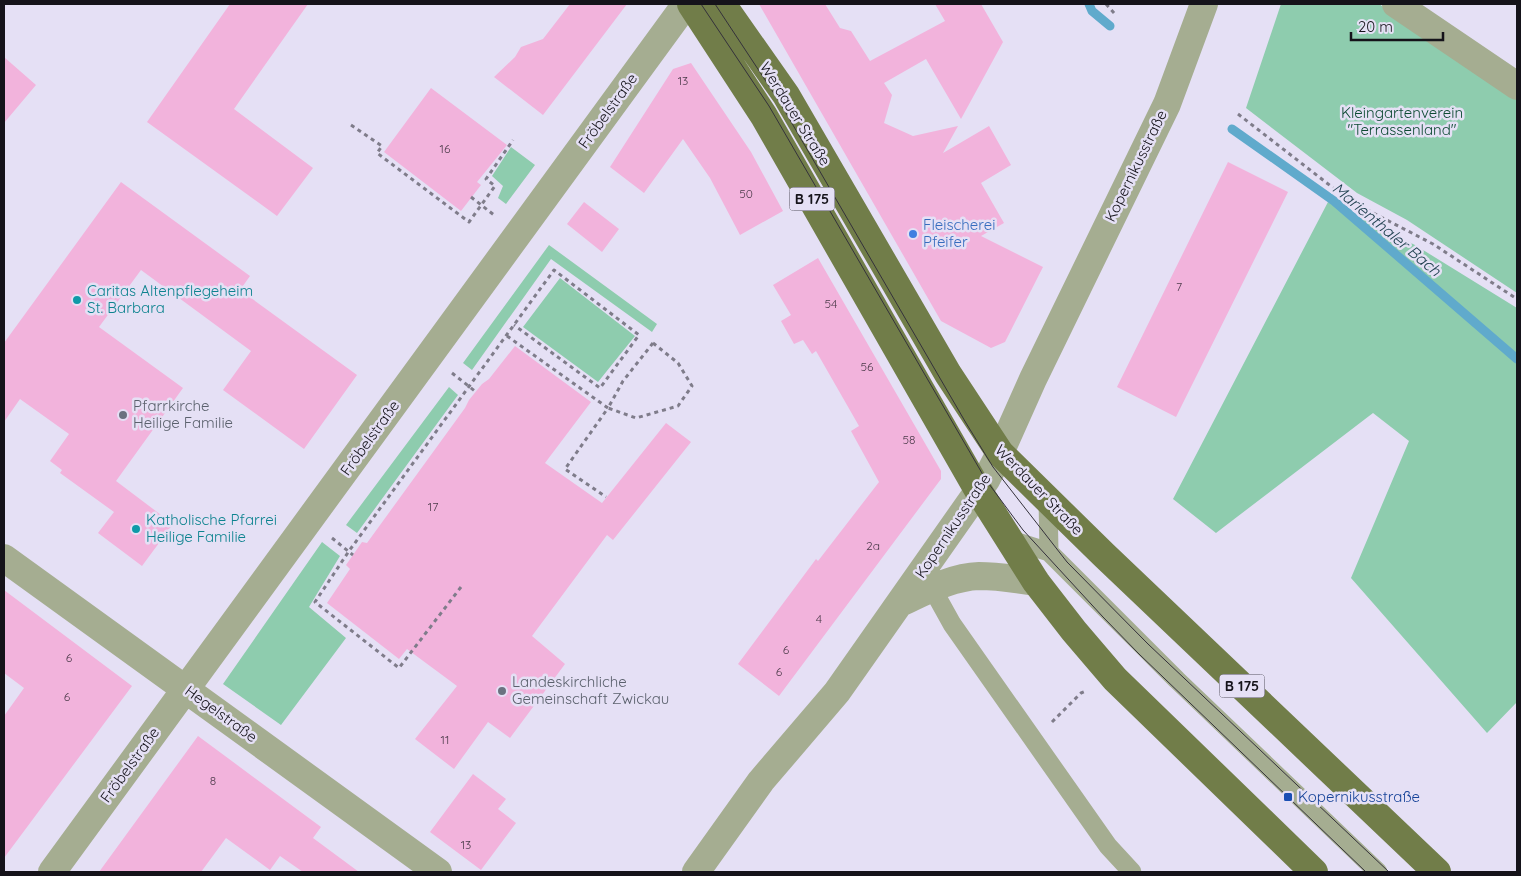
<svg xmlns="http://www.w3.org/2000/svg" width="1521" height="876" viewBox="0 0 1521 876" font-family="Quicksand,sans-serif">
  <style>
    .green { fill: #8eccae }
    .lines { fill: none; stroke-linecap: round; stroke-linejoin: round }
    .stream { stroke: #60aacc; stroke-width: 9 }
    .building { fill: #f2b3dc }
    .path { stroke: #7f7c8a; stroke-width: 3; stroke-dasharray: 4 4; stroke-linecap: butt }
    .service { stroke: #a5ad91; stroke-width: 19 }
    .minor { stroke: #a5ad91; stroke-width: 28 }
    .tertiary { stroke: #a5ad91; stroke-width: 28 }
    .primary { stroke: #717d49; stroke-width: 28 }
    .tram { stroke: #34313b; stroke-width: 1 }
    .shop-dot { fill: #3f7fe0; stroke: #e5e0f5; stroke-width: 2 }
    .culture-dot { fill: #0f9aa8; stroke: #e5e0f5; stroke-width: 2 }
    .worship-dot { fill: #6b7280; stroke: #e5e0f5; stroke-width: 2 }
    .transit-dot { fill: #1a4fb4; stroke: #e5e0f5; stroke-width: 2 }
    .labels { text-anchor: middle; stroke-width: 5; stroke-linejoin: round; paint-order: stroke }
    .number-label { font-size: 12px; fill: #4c3b4a }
    .shield { fill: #e5e0f5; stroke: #53505c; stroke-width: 1 }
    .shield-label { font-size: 14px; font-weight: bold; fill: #15131a }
    .street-label { font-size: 15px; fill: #15131a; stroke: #e5e0f5 }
    .park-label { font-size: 15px; fill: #0d4a33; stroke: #e5e0f5 }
    .shop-label { font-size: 15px; fill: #366cbe; stroke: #e5e0f5; text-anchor: start }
    .culture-label { font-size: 15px; fill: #0d838f; stroke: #e5e0f5; text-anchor: start }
    .worship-label { font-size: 15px; fill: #5b616d; stroke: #e5e0f5; text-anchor: start }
    .transit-label { font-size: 15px; fill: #164399; stroke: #e5e0f5; text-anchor: start }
    .water-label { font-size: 16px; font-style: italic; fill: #1b3d4c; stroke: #e5e0f5 }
  </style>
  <rect width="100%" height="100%" fill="#e5e0f5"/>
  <path class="green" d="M1281,4h98l138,95v194l-110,-73 -50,-27 -111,-85z
    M511,147l24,18 -29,39 -8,-6 5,-12 -11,-10z
    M1328,202l87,43 102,63v394l-30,31 -136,-155 58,-137 -36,-28 -157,120 -43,-34z
    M549,245l108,79 -5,8 -101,-73 -79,111 -9,-7z
    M560,278l75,58 -37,46 -75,-55z
    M449,387l9,8 -101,138 -11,-8z
    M322,542l18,14 -31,51 37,31 -65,87 -58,-41z"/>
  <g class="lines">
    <path class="stream" d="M1089,4l3,7 18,15
      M1232,129l102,72 183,158"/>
  </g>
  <path class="building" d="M230,4h78l-74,105 79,59 -36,48 -130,-94z
    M570,4h57l-84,111 -49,-38 21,-20 6,-10 22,-8z
    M759,4h66l15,24 11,3 19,30 75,-40 -10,-17h46l22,38 -42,77 -35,-60 -42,24 8,12 -8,28 29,13 45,-10 -15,27 46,-27 22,39 -30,18 23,40 -23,13 62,31 -38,75 -14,6 -50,-27z
    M4,57l32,28 -32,38z
    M691,63l60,89 32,59 -43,24 -30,-57 -27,-39 -39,54 -34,-26 63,-98z
    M431,88l76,57 -30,37 4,3 -20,26 -77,-59z
    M1228,162l60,30 -112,225 -59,-30z
    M121,182l129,94 -10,14 117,85 -53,74 -81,-59 28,-39 -110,-81 -42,57 84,61 -67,93 57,43 -31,42 -44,-33 16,-21 -54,-39 2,-3 -12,-9 19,-27 -49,-35 -16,23v-79z
    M584,202l35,27 -17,23 -35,-28z
    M818,258l123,213v8l-162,217 -41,-32 78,-105 2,2 61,-79 -28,-51 8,-5 -43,-75 -4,3 -9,-14 -9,4 -13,-23 10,-6 -18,-30z
    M515,346l76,56 -46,61 57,40 64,-80 25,19 -78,98 -6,-5 -75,101 33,28 -55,74 -22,-16 -34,47 -39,-30 42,-53 -50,-37 -8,10 -72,-56 23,-34 -4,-4 16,-23 5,1 98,-135 4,-8 13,-16 7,-5z
    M4,590l128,96 -128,172v-142l20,-28 -20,-15z
    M198,736l123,91 -8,11 46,34h-56l-23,-16 -10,14 -44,-32 -25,34h-102z
    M473,774l33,25 -8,10 18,14 -35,47 -51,-38z"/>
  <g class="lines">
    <path class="path" d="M1106,4l9,10
      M1238,114l112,87 83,43 84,55
      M351,125l31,21 -5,7 92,69 26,-36 -9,-7 27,-39
      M471,197l23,18
      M507,336l101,72 -43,61 41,28
      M653,343l25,20 14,23 -14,20 -42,12 -28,-10 15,-27z
      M452,373l24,19
      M332,538l21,17
      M461,587l-62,81 -84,-66 34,-51 205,-281 85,65 -39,53 -86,-63
      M1052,722l29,-29 5,-2"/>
    <path class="service" d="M1048,499l1,53
      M1008,539l41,13 128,128 201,192
      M932,588l20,36 156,222 24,26"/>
    <path class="minor" d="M1396,4l121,82
      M4,558l434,314
      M52,872l634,-868"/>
    <path class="tertiary" d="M902,602c24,-11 50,-25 77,-26 19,0 38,3 57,6
      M696,872l65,-91 76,-89 149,-212 14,-27 33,-74 134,-275 37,-100"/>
    <path class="primary" d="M691,4l73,112 214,374 58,92 38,49 41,48 199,193
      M722,4l64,91 162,279 52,79 104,102 333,317"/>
    <path class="tram" d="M701,4l68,102 217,374 37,50 80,87 36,37 227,218
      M715,4l64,97 187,322 27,44 74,95 81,82 241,228"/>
  </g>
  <circle class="shop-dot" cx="913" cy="234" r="5"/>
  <g class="culture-dot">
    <circle cx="77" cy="300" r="5"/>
    <circle cx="136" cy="529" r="5"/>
  </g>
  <g class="worship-dot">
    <circle cx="123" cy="415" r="5"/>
    <circle cx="502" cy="691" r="5"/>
  </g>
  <rect class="transit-dot" x="1283" y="792" width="10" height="10" rx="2.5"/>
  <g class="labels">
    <g class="number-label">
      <text x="683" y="85">13</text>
      <text x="445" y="153">16</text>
      <text x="746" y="198">50</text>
      <text x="1179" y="291">7</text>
      <text x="831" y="308">54</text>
      <text x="867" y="371">56</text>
      <text x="909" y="444">58</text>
      <text x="433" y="511">17</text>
      <text x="873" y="550">2a</text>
      <text x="819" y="623">4</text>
      <text x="786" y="654">6</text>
      <text x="69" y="662">6</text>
      <text x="779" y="676">6</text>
      <text x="67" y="701">6</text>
      <text x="445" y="744">11</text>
      <text x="213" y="785">8</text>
      <text x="466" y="849">13</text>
    </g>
    <g class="shield">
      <rect x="789.5" y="187.5" width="45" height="23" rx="4"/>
      <rect x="1219.5" y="674.5" width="45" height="23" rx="4"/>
    </g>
    <g class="shield-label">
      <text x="812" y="204">B 175</text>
      <text x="1242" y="691">B 175</text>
    </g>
    <g class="street-label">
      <text transform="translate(608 111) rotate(-54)" y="5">Fröbelstraße</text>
      <text transform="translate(795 114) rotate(58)" y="5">Werdauer Straße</text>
      <text transform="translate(1136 166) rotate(-64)" y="5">Kopernikusstraße</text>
      <text transform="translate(370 438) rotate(-54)" y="5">Fröbelstraße</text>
      <text transform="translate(1039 490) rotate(46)" y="5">Werdauer Straße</text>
      <text transform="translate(953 526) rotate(-56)" y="5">Kopernikusstraße</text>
      <text transform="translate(221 714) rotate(36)" y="5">Hegelstraße</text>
      <text transform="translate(130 765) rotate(-54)" y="5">Fröbelstraße</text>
    </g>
    <g class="park-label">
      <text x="1402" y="118">Kleingartenverein<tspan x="1402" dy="17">"Terrassenland"</tspan></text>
    </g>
    <g class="shop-label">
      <text x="923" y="230">Fleischerei<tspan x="923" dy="17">Pfeifer</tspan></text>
    </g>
    <g class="culture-label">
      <text x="87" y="296">Caritas Altenpflegeheim<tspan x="87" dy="17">St. Barbara</tspan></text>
      <text x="146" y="525">Katholische Pfarrei<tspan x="146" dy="17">Heilige Familie</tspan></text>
    </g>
    <g class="worship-label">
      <text x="133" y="411">Pfarrkirche<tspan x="133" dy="17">Heilige Familie</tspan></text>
      <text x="512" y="687">Landeskirchliche<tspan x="512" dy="17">Gemeinschaft Zwickau</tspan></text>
    </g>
    <g class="transit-label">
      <text x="1298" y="802">Kopernikusstraße</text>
    </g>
    <g class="water-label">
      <text transform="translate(1387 229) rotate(40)" y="6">Marienthaler Bach</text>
    </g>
  </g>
  <rect width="1521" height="876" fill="none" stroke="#15131a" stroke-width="10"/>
  <path d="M1351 32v8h92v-8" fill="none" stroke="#15131a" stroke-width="2.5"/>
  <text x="1358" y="32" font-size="15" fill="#15131a" stroke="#e5e0f5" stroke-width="4" paint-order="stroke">20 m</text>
</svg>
